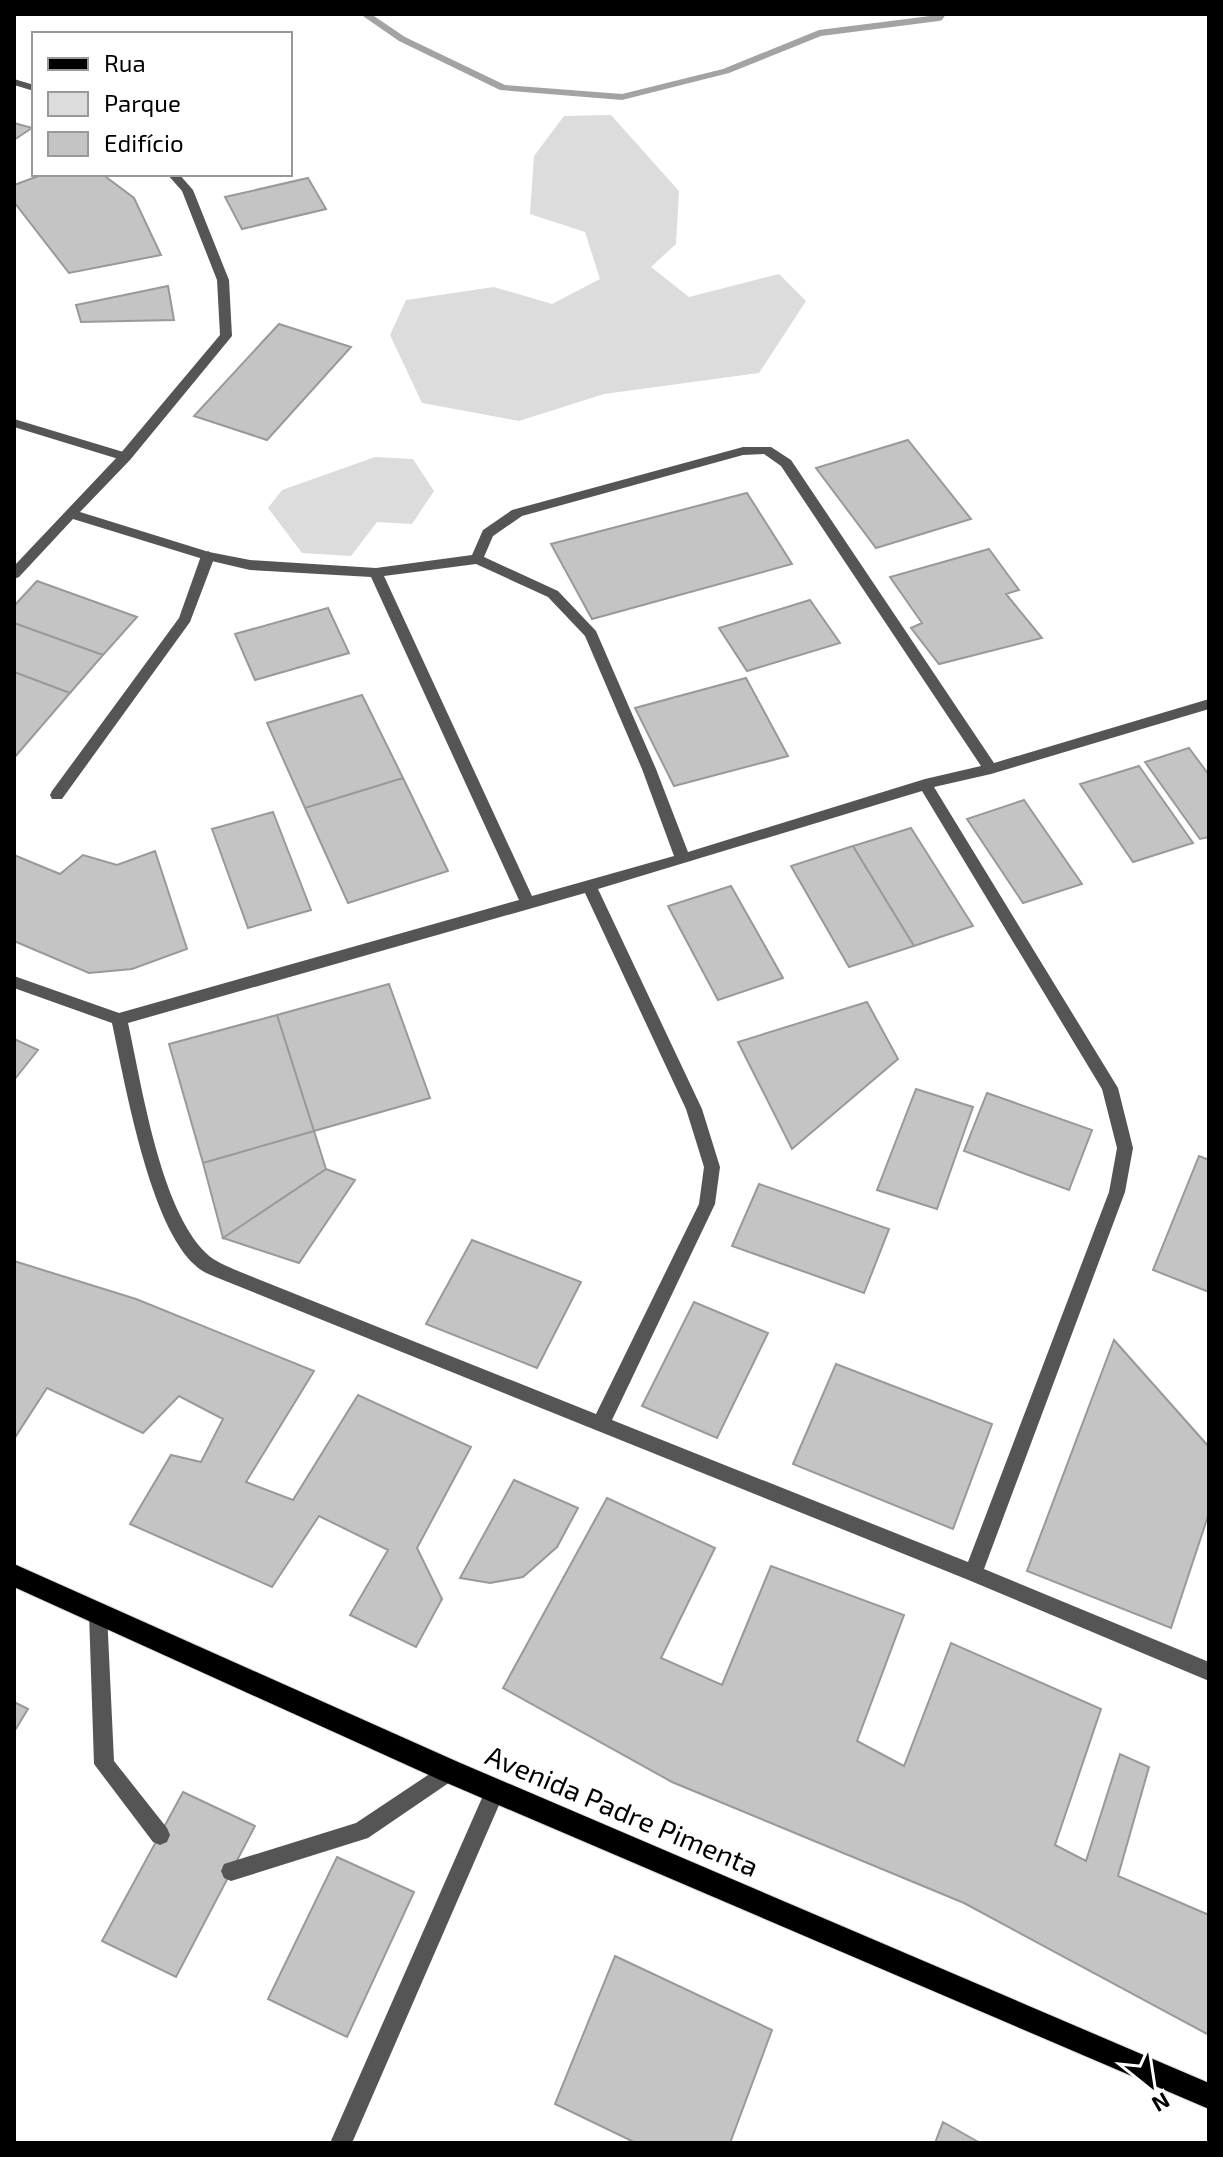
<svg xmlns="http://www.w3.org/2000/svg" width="1223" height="2157" viewBox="0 0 1223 2157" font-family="'Exo 2',sans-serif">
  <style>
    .green { fill: #dcdcdc }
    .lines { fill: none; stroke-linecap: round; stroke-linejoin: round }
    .stream { fill: #a3a3a3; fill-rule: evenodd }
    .building { fill: #c4c4c4; stroke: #999; stroke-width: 2 }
    .primary-casing { stroke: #dbdbdb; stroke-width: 2 }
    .service { fill: #555; fill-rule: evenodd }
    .minor { fill: #555; fill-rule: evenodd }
    .primary { fill: #000; fill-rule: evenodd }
    .labels { text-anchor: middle; stroke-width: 6; stroke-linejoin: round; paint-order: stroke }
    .near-street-label { font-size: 28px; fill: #000; stroke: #fff }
  </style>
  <rect width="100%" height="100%" fill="#fff"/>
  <path class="green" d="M611,115l68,76 -3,53 -25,23 38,30 90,-23 27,27 -47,72 -155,21 -85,27 -97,-18 -32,-68 16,-35 88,-13 58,17 48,-25 -15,-47 -55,-18 4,-58 30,-40z
    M375,457l38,2 21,32 -22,33 -35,-2 -26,34 -49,-3 -34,-45 14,-18z"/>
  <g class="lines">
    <path class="stream" d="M360,14h11l34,23 100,48 117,9 101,-25 96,-39 127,-16 -4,6 -3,1 -118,15 -92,37 -107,27 -122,-10 -101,-49z"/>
  </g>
  <path class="building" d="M14,123l18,5 -18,12z
    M44,174h58l32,24 27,57 -92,18 -55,-71v-17z
    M308,178l18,31 -84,20 -17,-32z
    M168,286l6,34 -93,2 -5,-17z
    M279,324l72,23 -84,93 -73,-24z
    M908,440l63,79 -95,29 -60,-80z
    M747,493l45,71 -200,55 -41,-75z
    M989,549l30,41 -13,4 36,44 -103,26 -28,-36 11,-5 -32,-46z
    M37,581l100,36 -34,38 -89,-32v-17z
    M810,600l30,43 -93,28 -28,-43z
    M328,608l21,45 -94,27 -20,-46z
    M14,623l89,32 -33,38 -56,-21z
    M14,672l56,21 -56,65z
    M746,678l42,78 -114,30 -39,-78z
    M362,695l41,83 -98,30 -38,-85z
    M1189,748l20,27v62l-9,2 -55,-77z
    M1139,766l54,77 -60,19 -53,-78z
    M403,778l45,93 -100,32 -43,-95z
    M1024,800l58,84 -59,19 -56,-84z
    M273,812l38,98 -63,18 -36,-99z
    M911,828l62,98 -59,20 -61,-100z
    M853,846l61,100 -65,21 -58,-101z
    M155,851l32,98 -55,20 -43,4 -75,-32v-86l46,19 23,-19 34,10z
    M731,886l52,92 -65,22 -50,-94z
    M389,984l41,114 -116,33 -37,-116z
    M867,1002l31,57 -106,90 -54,-107z
    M277,1015l37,116 -111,32 -34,-119z
    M14,1039l24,11 -24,30z
    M916,1089l57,18 -36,102 -60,-19z
    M987,1093l105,37 -23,60 -105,-39z
    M314,1131l12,38 -103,69 -20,-75z
    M1199,1156l10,4v132l-56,-22z
    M326,1169l29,11 -56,83 -76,-25z
    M759,1184l130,45 -25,64 -132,-47z
    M472,1240l109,42 -44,86 -111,-44z
    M14,1261l122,38 178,72 -68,111 47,18 65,-105 113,52 -54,101 25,51 -26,48 -66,-32 38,-65 -69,-34 -47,71 -142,-63 41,-69 30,7 22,-43 -44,-23 -36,37 -96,-45 -33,51z
    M694,1302l74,31 -51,105 -75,-32z
    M1114,1340l95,107v66l-38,115 -144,-57z
    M836,1364l156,60 -39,105 -160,-65z
    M514,1480l64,28 -21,39 -34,30 -33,6 -30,-5z
    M607,1498l108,50 -54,110 61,27 49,-119 133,49 -47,126 47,25 47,-123 150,66 -46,136 31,16 34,-107 29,13 -31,109 91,39v120l-245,-132 -292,-121 -169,-94z
    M14,1702l14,7 -14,23z
    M183,1792l72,34 -79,151 -74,-36z
    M337,1857l77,35 -67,145 -79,-38z
    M615,1956l157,74 -42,113h-94l-81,-39z
    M943,2122l37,21h-45z"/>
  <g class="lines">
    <defs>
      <path id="primary" d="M14,1564l444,198 751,321v26l-769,-329 -426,-193z"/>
    </defs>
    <use href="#primary" class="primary-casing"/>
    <path class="service" d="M14,419l116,35 1,3 -6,4 -111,-34z
      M208,551l7,5 -25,66 -128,177h-10l-2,-4 2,-4 127,-173 22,-62z
      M98,1604l7,3 2,6 7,148 53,67 3,7 -3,7 -7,3 -7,-3 -59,-78 -5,-151 2,-6z
      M449,1761l7,3 3,7 -3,7 -88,60 -137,43 -7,-3 -3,-7 3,-7 132,-41z"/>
    <path class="minor" d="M14,79l20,6v6l-20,-6z
      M167,174h12l14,16 36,90 3,56 -102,124 -50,52 129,40 41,8 126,8 96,-13 11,-25 29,-20 231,-63h28l20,13 203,303 215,-64v10l-218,65 -57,13 184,301 15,60 -8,44 -141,377 225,93v19l-243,-102 -748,-301c-7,-3 -16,-6 -22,-12 -46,-39 -71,-182 -84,-243l-98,-35v-12l105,37 400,-113 -148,-323 -121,-7 -47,-11 -130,-40 -54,58 -5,2v-13l106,-112 100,-119 -3,-55 -35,-89zM764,454l17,12 200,300 -56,13 -237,73 -32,-83 -60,-138 -38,-40 -74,-34 9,-21 29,-20 221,-61zM476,564l72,33 37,39 57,133 32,87 -142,40 -148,-320zM922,791l180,298 15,59 -8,44 -141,370 -356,-142 103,-216 5,-37 -18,-58 -104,-220zM585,893l101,216 18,58 -5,37 -103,210 -358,-143c-11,-5 -23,-9 -32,-18 -46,-45 -64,-167 -78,-230z
      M496,1779l7,3 3,7 -154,354h-22l159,-361z"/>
    <use href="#primary" class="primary"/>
  </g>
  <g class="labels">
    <g class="near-street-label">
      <text transform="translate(622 1811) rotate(23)" y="10">Avenida Padre Pimenta</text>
    </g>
  </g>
  <rect width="1223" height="2157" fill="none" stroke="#000000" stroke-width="32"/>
  <rect x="32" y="32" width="260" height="144" fill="#ffffff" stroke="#999999" stroke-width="2"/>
  <rect x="48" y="58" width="40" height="12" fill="#000000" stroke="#999999" stroke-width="2"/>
  <text x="104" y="72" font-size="24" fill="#000000">Rua</text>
  <rect x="48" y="92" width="40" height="24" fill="#dcdcdc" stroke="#999999" stroke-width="2"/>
  <text x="104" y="112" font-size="24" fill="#000000">Parque</text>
  <rect x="48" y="132" width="40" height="24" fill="#c4c4c4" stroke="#999999" stroke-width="2"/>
  <text x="104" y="152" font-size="24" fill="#000000">Edifício</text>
  <g transform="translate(1151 2085) rotate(150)" stroke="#ffffff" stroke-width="6" paint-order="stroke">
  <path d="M0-6L14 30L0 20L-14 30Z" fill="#000000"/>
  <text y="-12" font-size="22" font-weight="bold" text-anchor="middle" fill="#000000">N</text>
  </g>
</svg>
